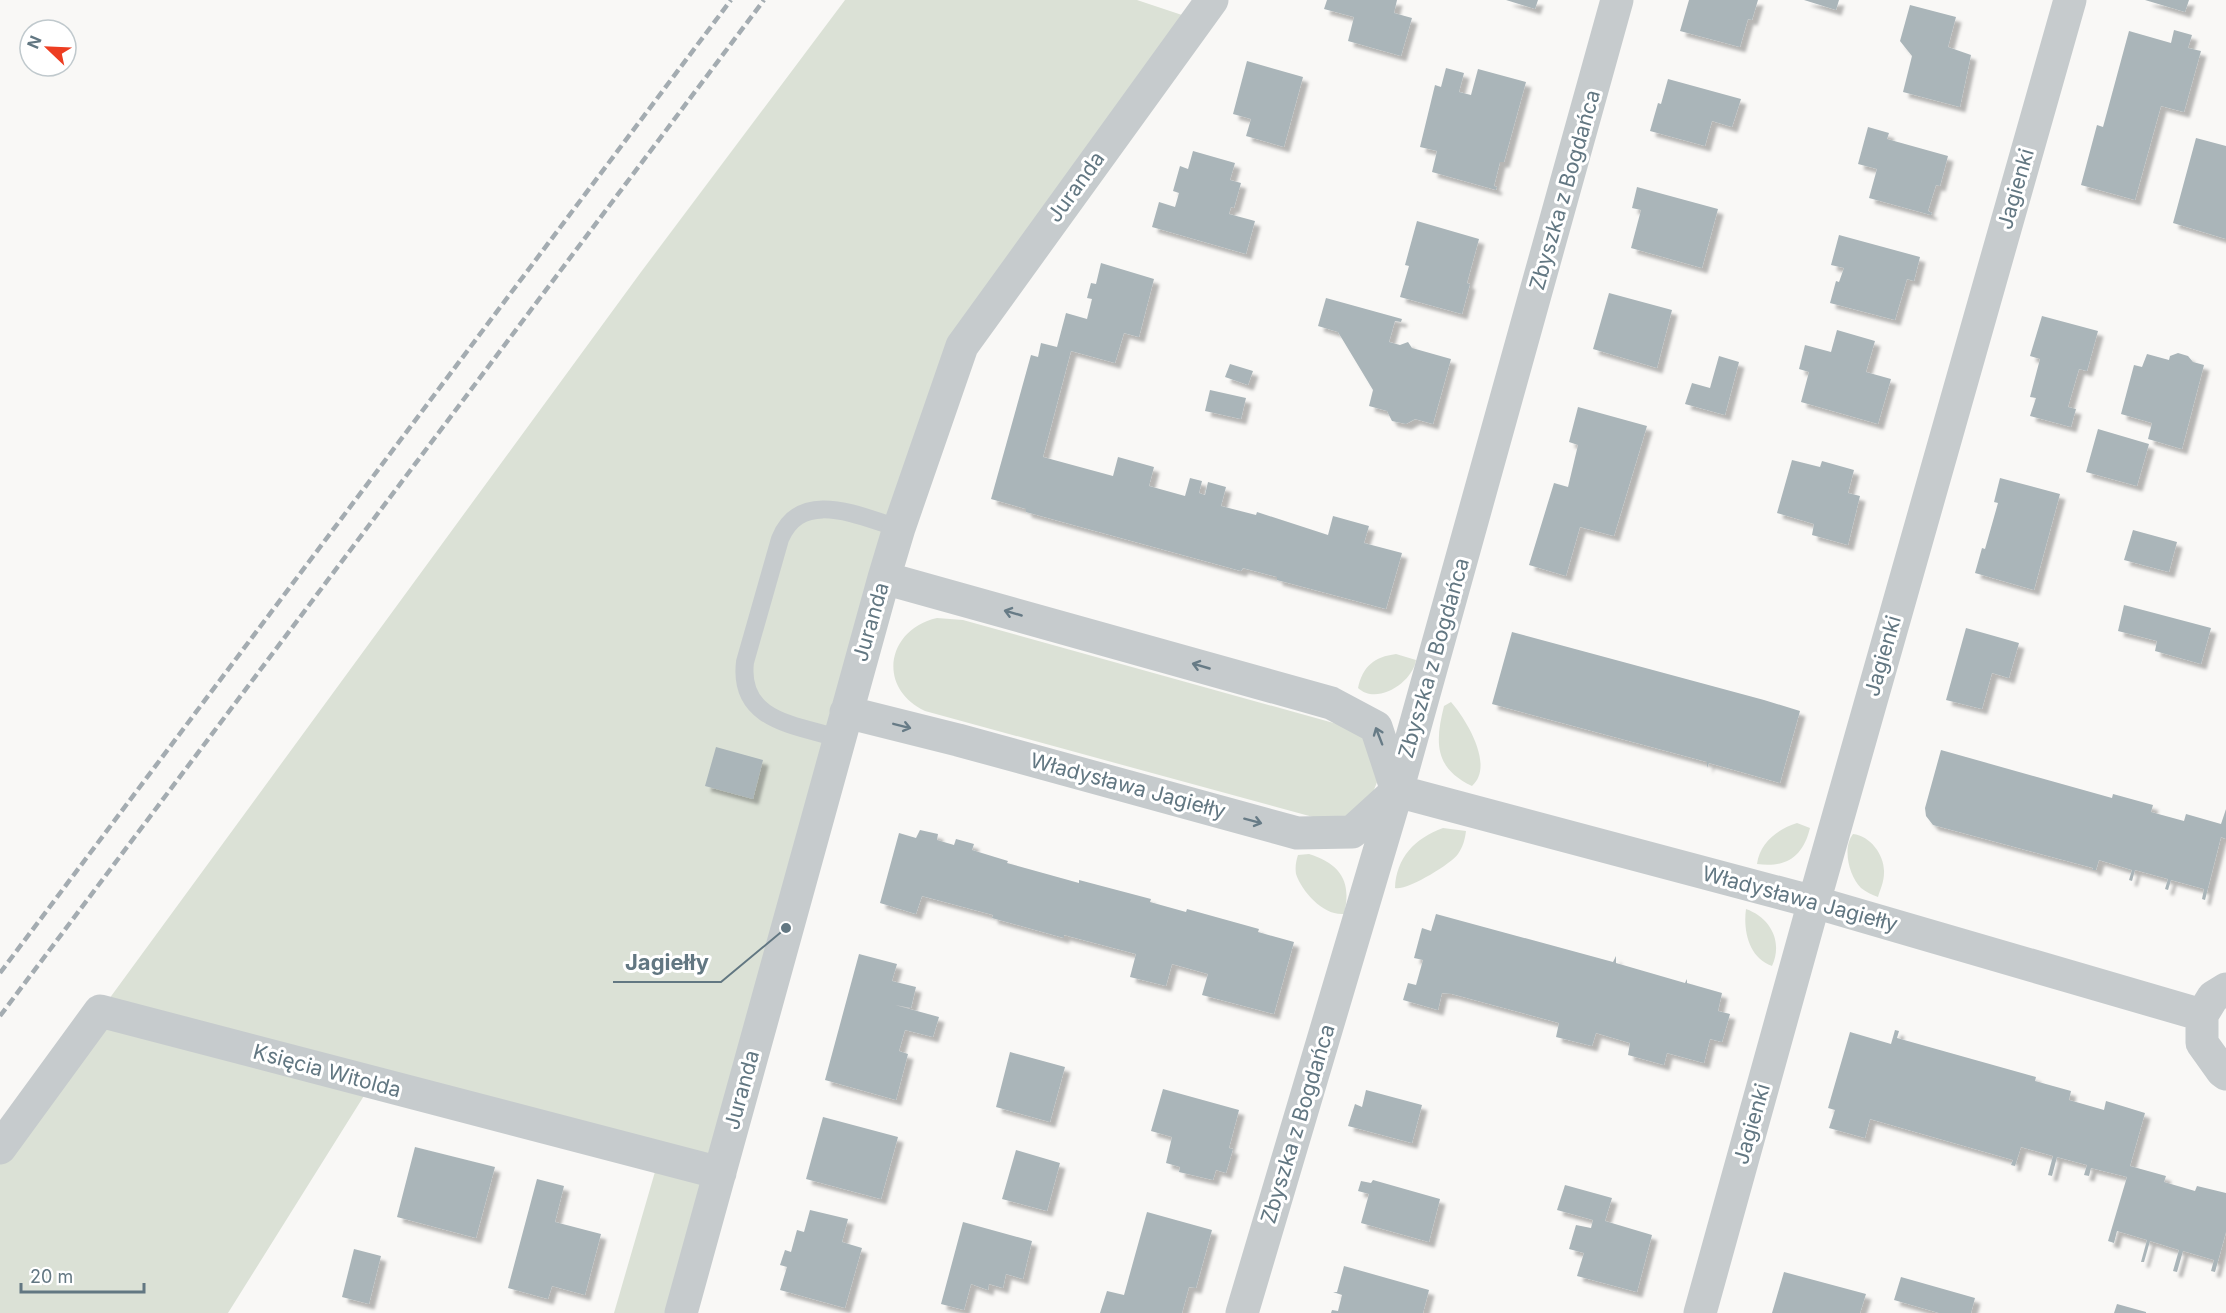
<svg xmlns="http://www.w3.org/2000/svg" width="2226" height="1313" viewBox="0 0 2226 1313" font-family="Inter,sans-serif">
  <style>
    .green { fill: #dbe1d6 }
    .building { fill: #aab5b9; filter: url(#shadow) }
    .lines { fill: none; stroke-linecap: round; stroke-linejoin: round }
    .lane { stroke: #c6cbcd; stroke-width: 18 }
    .street { stroke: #c6cbcd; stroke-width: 33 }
    .rail { stroke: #a4acb1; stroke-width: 4.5; stroke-dasharray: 9 4.5; stroke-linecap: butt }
    .oneway { stroke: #677b86 }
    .labels { text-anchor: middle; stroke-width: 6; stroke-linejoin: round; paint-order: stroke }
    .street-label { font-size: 21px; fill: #627782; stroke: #fff }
    .leader { fill: none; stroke: #627782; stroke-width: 2 }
    .callout-dot { fill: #627782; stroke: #fff; stroke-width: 2 }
    .callout-label { font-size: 22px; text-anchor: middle; font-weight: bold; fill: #627782; stroke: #fff; stroke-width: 6; stroke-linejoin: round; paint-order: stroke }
  </style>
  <defs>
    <filter id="shadow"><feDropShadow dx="5.5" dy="5.5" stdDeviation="1.5" flood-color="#0004"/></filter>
  </defs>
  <rect width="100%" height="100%" fill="#f9f8f6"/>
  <path class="green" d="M845,0h292l60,20 -235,326 -281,967h-67l45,-155 -287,-75 -144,230h-228v-165l641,-876z
    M937,618l26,2 385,107 19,13 12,37 -7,18 -28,23 -31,-1 -388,-106c-49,-23 -38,-82 12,-93z
    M1396,654l20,6c-3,22 -39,46 -58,28 5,-22 16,-31 38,-34z
    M1451,702c15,17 44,64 21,84 -38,-18 -37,-44 -28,-80z
    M1797,823l13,5c-7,29 -24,40 -53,36 3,-22 21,-35 40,-41z
    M1443,828l23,3c-1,8 -3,16 -8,23 -7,10 -51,37 -63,34 1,-30 20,-50 48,-60z
    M1853,834c18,2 32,22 31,39 0,9 -4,17 -6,24 -6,-2 -12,-5 -17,-9 -12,-12 -19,-40 -8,-54z
    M1309,854c32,10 43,28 35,60 -20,2 -42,-22 -48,-40 -1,-7 0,-13 2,-19z
    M1746,909c25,9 37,33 26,57 -23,-8 -29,-35 -26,-57z"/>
  <path class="building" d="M1327,0h70l-3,13 18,5 -11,38 -53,-15 6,-24 -30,-8z
    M1506,0h32l-3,9z
    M1689,0h69l-6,20 -4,-1 -8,28 -60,-16z
    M1804,0h35l-3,10z
    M2145,0h44l-4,12z
    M1910,5l46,12 -8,30 23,8 -11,52 -57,-15 9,-36 -12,-15z
    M2174,30l18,5 -4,13 13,3 -17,61 -23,-6 -26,94 -54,-15 16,-60 6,2 26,-96 42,12z
    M1247,61l56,16 -19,70 -38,-11 5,-17 -18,-5z
    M1446,68l18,5 -5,19 12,3 7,-26 48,13 -22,80h-4l-6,24 3,1 -1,3 -64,-18 5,-21 -17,-4 15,-62 6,2z
    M1668,79l73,20 -9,28 -20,-6 -7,25 -55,-15 8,-28 3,1z
    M1868,127l21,6 -2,6 61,17 -8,30 -4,-1 -8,26 4,2 -1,2 -62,-17 8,-29 -19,-5z
    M2196,138l30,8v93l-53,-16z
    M1193,151l42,12 -5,17 11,3 -7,25 -3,-1 -2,7 26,7 -9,33 -94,-27 7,-25 16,5 4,-14 -6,-2 7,-25 8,3z
    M1637,187l81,22 -16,59 -71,-20 10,-38 -9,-2z
    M1417,221l62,18 -12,44 3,1 -8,30 -62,-17 9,-31 -4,-1z
    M1839,235l81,22 -6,24 -7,-2 -12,41 -65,-17 6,-22 3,1 5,-14 -13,-3z
    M1101,263l53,16 -15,58 -15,-4 -9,30 -44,-12 -28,106 70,19 5,-19 36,10 -5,19 36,10 5,-18 12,3 -3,12 6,2 3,-13 18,5 -5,19 35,9 1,-3 71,23 5,-19 36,10 -5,17 38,10 -16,56 -109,-29v-3l-34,-9 -2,3 -215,-59v-3l-35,-10 40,-144 7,2 3,-14 16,4 9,-34 21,6 5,-20 -5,-1 4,-15 5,1z
    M1609,293l63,17 -15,58 -64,-19z
    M1326,298l76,21 -1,3 -6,-1 -6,21 11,3 8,-3 4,6 39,11 -18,65 -18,-5 -9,5 -14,-3 -5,-10 -18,-5 4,-16 -35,-58 -20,-6z
    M2042,316l56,15 -11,40 -8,-2 -11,38 8,2 -5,18 -41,-11 6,-18 -6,-1 10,-38 -10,-3z
    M1837,330l38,11 -9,31 25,7 -13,45 -77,-22 8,-30 -10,-3 6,-24 26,7z
    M2178,353l10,3 5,6 11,3 -22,84 -34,-10 4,-16 -31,-9 13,-49 8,2 5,-13 22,6 1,-4z
    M1719,356l20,6 -14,53 -40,-11 7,-21 18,5z
    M1230,364l23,7 -5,14 -23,-8z
    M1210,390l36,8 -5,21 -36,-8z
    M1578,407l69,19 -33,110 -34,-9 -14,49 -37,-11 25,-82 14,4 10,-42 -9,-3z
    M2098,429l51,15 -12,42 -51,-14z
    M1792,460l28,7 2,-6 32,9 -6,23 12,3 -12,49 -36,-10 2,-11 -37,-11z
    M2000,478l60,16 -26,96 -59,-17 7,-25 3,1 13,-46 -4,-1z
    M2133,530l44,12 -8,30 -45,-12z
    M2124,605l87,23 -10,36 -46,-13 2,-10 -39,-10z
    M1966,628l53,15 -10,35 -17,-5 -10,36 -36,-9z
    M1512,632l252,68 36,11 -20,72 -71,-20 -2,5v-6l-215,-58z
    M716,747l47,13 -10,39 -48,-13z
    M1941,750l171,48 1,-4 40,11 -2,7 33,9 2,-7 35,10 5,-15v30l-5,-2 -16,63 -3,-1 2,-10 -33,-9 -3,10 -3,-1 3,-10 -33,-9 -3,11 -3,-1 3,-10 -33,-10 -3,10h-4l1,-2 -160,-43 -7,-9 -1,-8z
    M920,830l18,4 -1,6 17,5 2,-6 18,5 -2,6 36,11 -1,2 72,20v-3l72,19 -1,3 36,10 1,-3 72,20 -1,3 36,10 -20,72 -72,-19 6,-21 -36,-10 -6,22 -36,-9 6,-23 -72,-19v3l-72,-20 1,-3 -71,-19 -6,18 -36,-11 19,-70 17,5z
    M1436,914l177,48 3,-6v7l69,20 2,-4v4l35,10 -4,18 12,3 -8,28 -12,-3 -6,24 -37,-10 -3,12 -36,-10 2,-12 -34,-10 -4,13 -36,-9 3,-14 -107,-29 -10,-1 -4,17 -35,-10 5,-17 8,2 7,-25 -9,-2 8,-30 9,3z
    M859,954l38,10 -5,17 24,6 -5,21 -16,-3 44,12 -6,20 -28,-7 -6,21 9,3 -12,46 -71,-20z
    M1895,1030l4,1 -2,7 139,39 -1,4 36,10 -2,9 35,10 2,-9 39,12 -15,53 36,10 -2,6 31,9 2,-5 29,7v39l-11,40 -4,-1 3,-11 -31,-9 -6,21 -4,-1 6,-21 -29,-9 -6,21h-3l6,-22 -30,-9 -3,12 -6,-2 19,-64 -36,-9 -2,8 -5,-1 3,-10 -30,-8 -5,19 -4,-1 5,-19 -32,-9 -6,19 -4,-1 2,-5 -143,-41 -5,19 -36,-10 6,-18 -7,-2 22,-76 41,12z
    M1010,1052l55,15 -15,55 -54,-15z
    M1163,1089l76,21 -10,38 4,1 -7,24 -10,-3 -3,10 -34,-8 1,-5 -14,-4 6,-26 -21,-6z
    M1366,1090l56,15 -10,38 -64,-17 7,-22 7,3z
    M823,1117l75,20 -17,62 -75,-20z
    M415,1147l80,20 -19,71 -79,-21z
    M1016,1150l44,13 -13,48 -45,-12z
    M537,1179l27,7 -9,36 46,12 -16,61 -33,-9 -4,13 -40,-11z
    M1373,1180l67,19 -11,43 -68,-19 8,-29 -11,-3 3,-10 10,2z
    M1565,1185l47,13 -7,23 47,14 -15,57 -60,-16 7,-23 -15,-4 7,-24 15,3 2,-8 -36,-10z
    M810,1210l38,9 -6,23 20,6 -17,60 -65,-18 7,-23 -7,-2 5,-15 6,2 6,-22 7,2z
    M1147,1212l65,18 -16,58 -7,-1 -7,26h-82l7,-22 17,4z
    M963,1222l69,19 -9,38 -17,-5 -3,14 -14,-4 -1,6 -17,-6 -7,26 -23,-6z
    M354,1249l27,7 -12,48 -27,-7z
    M1344,1266l85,24 -6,23h-92l1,-3 6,1 4,-16 -9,-3h4z
    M1784,1272l82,22 -6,19h-88z
    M1901,1277l74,21 -4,15h-32l-45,-13z
    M2117,1304l29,8v1h-32z"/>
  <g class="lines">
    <path class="lane" d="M838,738c-43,-13 -100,-17 -93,-76l35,-123c21,-52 80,-22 119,-11"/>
    <path class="street" d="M884,578l447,125 45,24 21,64
      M846,712l112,28 339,93 55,-1 45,-41
      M1397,791l417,111 388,113
      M2226,989l-13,8 -11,18v28l20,28 4,3
      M0,1148l100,-137 620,162
      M681,1313l203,-735 15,-50 63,-182 250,-346
      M1242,1313l155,-522 220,-791
      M1700,1313l114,-411 256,-902"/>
    <path class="rail" d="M0,973l731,-973
      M0,1016l764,-1016"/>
  </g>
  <defs><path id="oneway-shaft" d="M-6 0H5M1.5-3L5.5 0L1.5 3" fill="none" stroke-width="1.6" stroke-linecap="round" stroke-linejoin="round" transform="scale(1.5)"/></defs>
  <g class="oneway">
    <use href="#oneway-shaft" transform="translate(1013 613) rotate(-164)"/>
    <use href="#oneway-shaft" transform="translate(1201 666) rotate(-164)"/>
    <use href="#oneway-shaft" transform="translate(902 726) rotate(14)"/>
    <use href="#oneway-shaft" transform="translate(1379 736) rotate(-111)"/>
    <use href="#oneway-shaft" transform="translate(1253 821) rotate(15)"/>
  </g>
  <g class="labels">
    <g class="street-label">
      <text transform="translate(1076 187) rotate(-54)" y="7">Juranda</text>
      <text transform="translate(2016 189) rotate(-74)" y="7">Jagienki</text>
      <text transform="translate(1565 190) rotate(-74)" y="7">Zbyszka z Bogdańca</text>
      <text transform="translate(871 622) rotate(-74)" y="7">Juranda</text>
      <text transform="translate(1883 656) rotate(-74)" y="7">Jagienki</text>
      <text transform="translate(1434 658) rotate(-74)" y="7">Zbyszka z Bogdańca</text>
      <text transform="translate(1128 786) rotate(15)" y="7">Władysława Jagiełły</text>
      <text transform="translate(1800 899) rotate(15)" y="7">Władysława Jagiełły</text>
      <text transform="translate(327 1071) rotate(15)" y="7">Księcia Witolda</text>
      <text transform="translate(742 1090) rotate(-75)" y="7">Juranda</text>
      <text transform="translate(1298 1124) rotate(-73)" y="7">Zbyszka z Bogdańca</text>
      <text transform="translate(1752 1124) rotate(-74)" y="7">Jagienki</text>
    </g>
  </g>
  <path class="leader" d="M786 928L721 982H613"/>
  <circle class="callout-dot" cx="786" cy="928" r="6"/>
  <g class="callout-label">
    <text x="667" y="970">Jagiełły</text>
  </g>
  <g transform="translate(48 48) rotate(293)"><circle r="28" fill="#ffffff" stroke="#c0c9cd" stroke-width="1.5"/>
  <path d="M0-4.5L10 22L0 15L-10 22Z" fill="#ed3d21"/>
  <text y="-9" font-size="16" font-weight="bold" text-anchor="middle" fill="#627782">N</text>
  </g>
  <path d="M21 1283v9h123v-9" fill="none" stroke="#627782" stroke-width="3"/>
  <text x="30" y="1283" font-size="18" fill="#627782" stroke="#ffffff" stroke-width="4.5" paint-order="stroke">20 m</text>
</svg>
